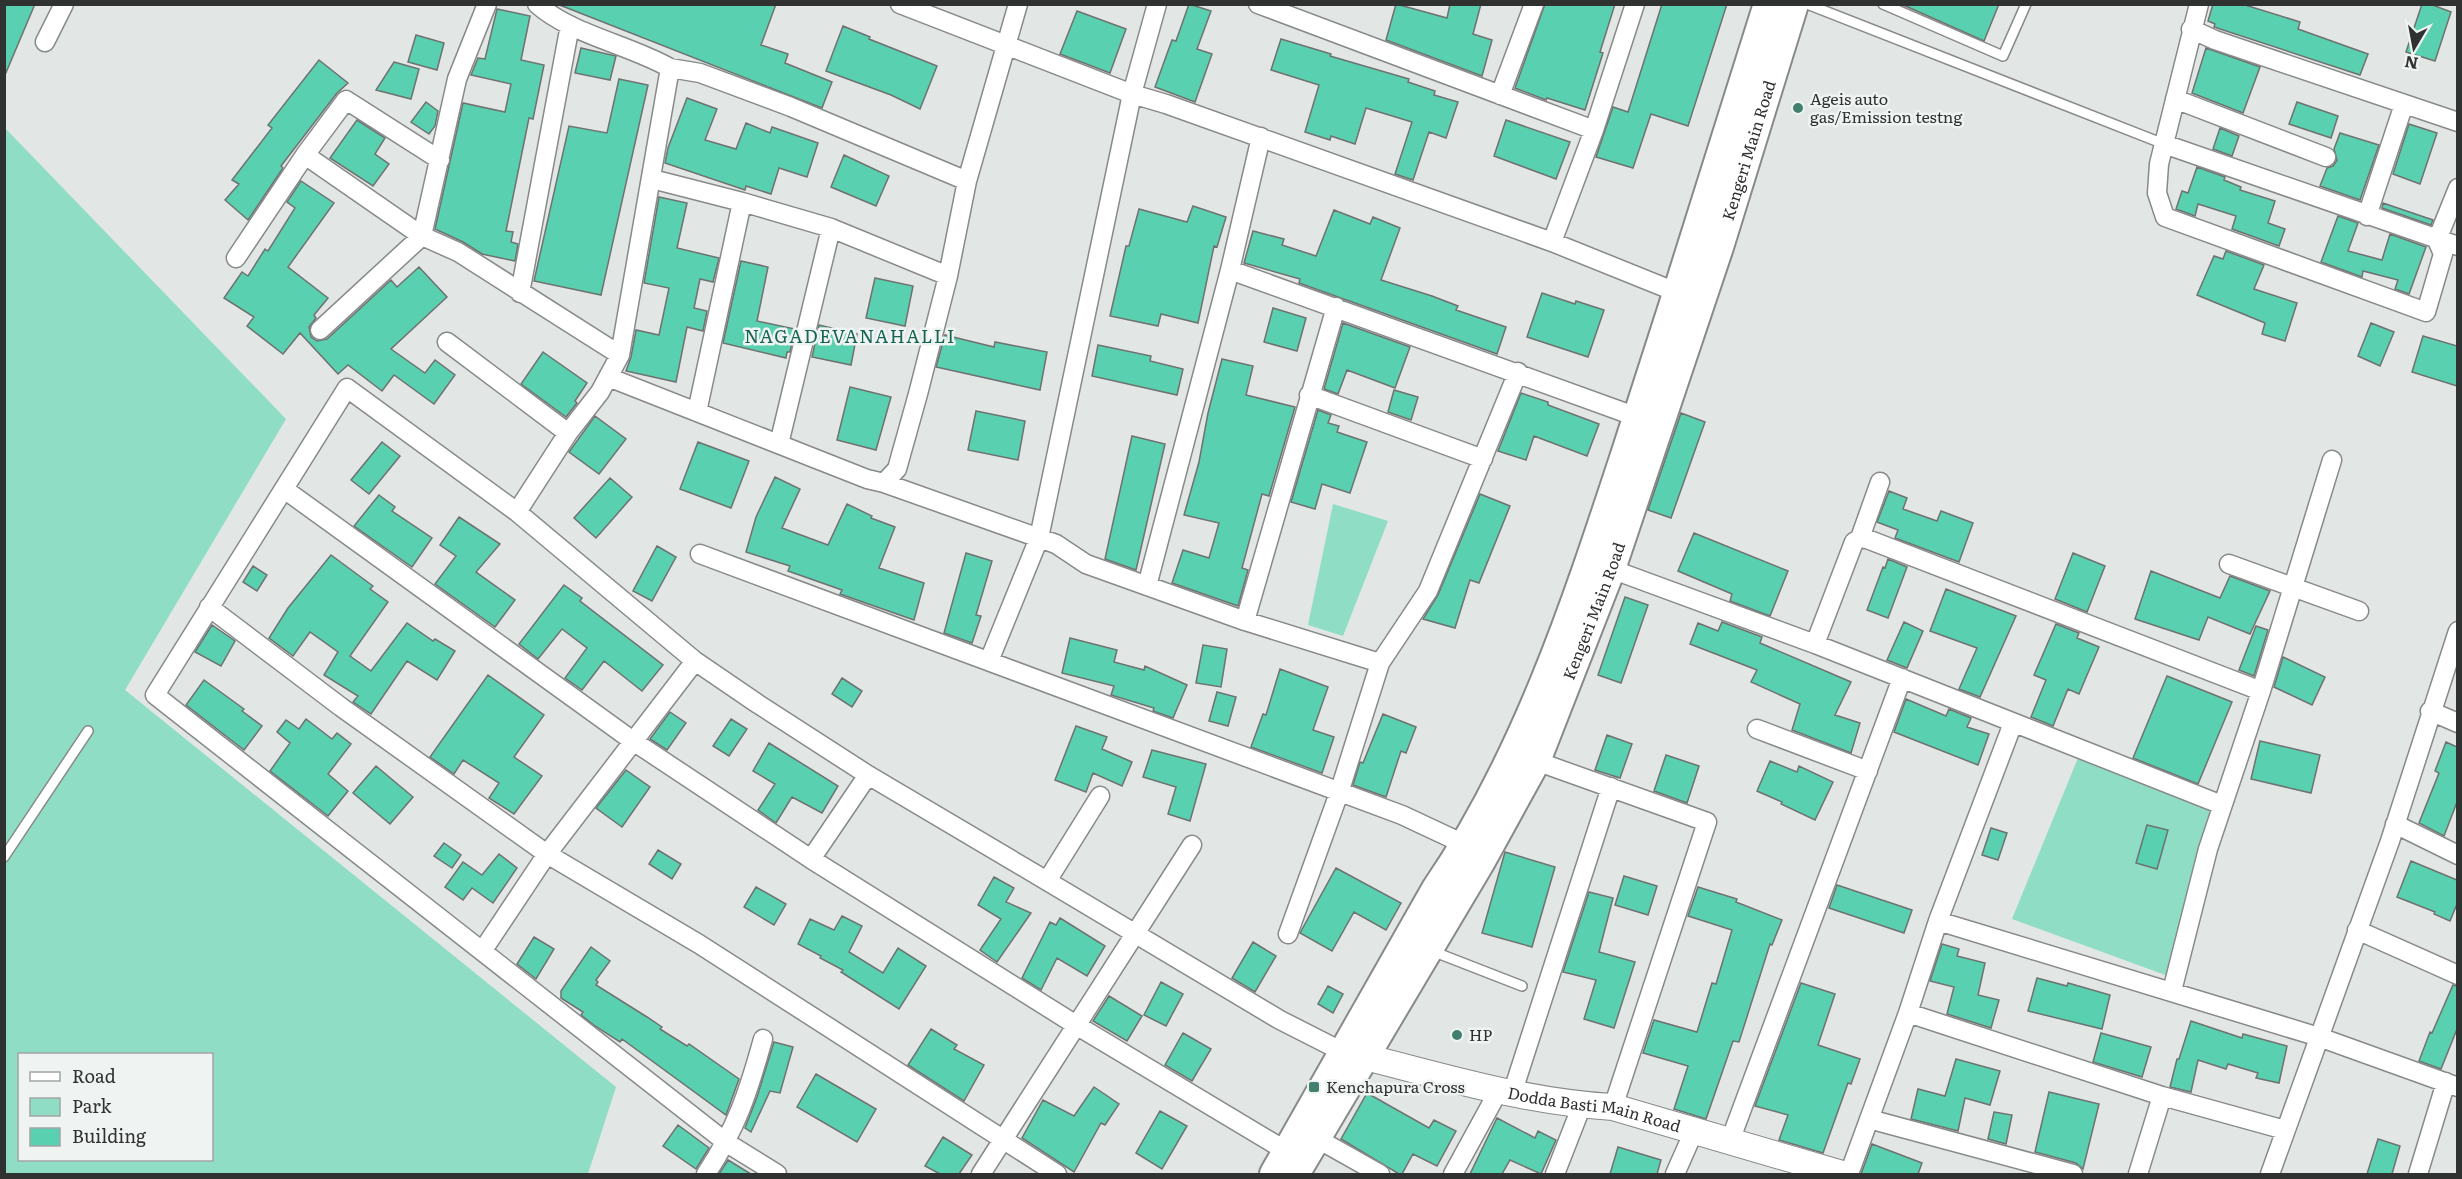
<svg xmlns="http://www.w3.org/2000/svg" width="2462" height="1179" viewBox="0 0 2462 1179" font-family="Literata,serif">
  <style>
    .green { fill: #90ddc5; fill-rule: evenodd }
    .building { fill: #59d0b0; stroke: #6e7270; stroke-width: 1.5 }
    .lines { fill: none; stroke-linecap: round; stroke-linejoin: round }
    .lane-casing { stroke: #878a89; stroke-width: 12 }
    .street-casing { stroke: #878a89; stroke-width: 21 }
    .secondary-casing { stroke: #878a89; stroke-width: 28 }
    .primary-casing { stroke: #878a89; stroke-width: 32 }
    .lane { stroke: #fff; stroke-width: 9 }
    .street { stroke: #fff; stroke-width: 18 }
    .secondary { stroke: #fff; stroke-width: 26 }
    .primary { stroke: #fff; stroke-width: 28 }
    .poi-dot { fill: #41806e; stroke: #eff3f1; stroke-width: 2 }
    .labels { text-anchor: middle; stroke-width: 5; stroke-linejoin: round; paint-order: stroke }
    .poi-label { font-size: 16px; fill: #303131; stroke: #eff3f1; text-anchor: start }
    .street-label { font-size: 16px; fill: #303131; stroke: #eff3f1 }
    .neighbourhood-label { font-size: 18px; letter-spacing: 1.5px; fill: #166552; stroke: #eff3f1 }
  </style>
  <rect width="100%" height="100%" fill="#e2e6e4"/>
  <path class="green" d="M4,127l282,292 -161,271 491,397 -28,87h-583zM20,1054h192v106h-192z
    M1333,504l55,17 -45,115 -35,-11z
    M2078,758l134,54 -44,164 -156,-57z"/>
  <path class="building" d="M4,4h31l-30,71h-1z
    M557,4h219l-15,41 27,9 -3,9 47,19 -10,26z
    M1189,4l22,7 -14,38 15,5 -17,48 -40,-15 17,-47 4,1z
    M1396,4l51,14 3,-14h31l-8,30 19,6 -10,36 -96,-36z
    M1545,4h70l-15,48 3,1 -18,57 -38,-12 -1,2 -31,-12z
    M1662,4h65l-39,122 -37,-12 -18,54 -37,-11 17,-50 15,5z
    M1901,4h98l-15,37z
    M2213,4h29l58,18 -2,7 70,25 -8,21 -146,-48 1,-3 -7,-3z
    M2422,4h8l21,8 -16,49 -29,-9z
    M497,9l33,7 -9,44 23,5 -11,54 -4,-1 -23,113 7,1 -2,10 7,2 -3,17 -33,-7 -19,-12 -28,-13 28,-126 42,9 6,-28 -40,-9 7,-17 7,1z
    M1077,11l49,18 -16,44 -50,-19z
    M843,26l27,11 -1,2 68,27 -17,43 -29,-14 -65,-24z
    M416,35l28,8 -7,27 -29,-8z
    M1281,39l50,15 -1,2 79,23 -1,3 27,9 -1,4 24,7 -12,36 -17,-6 -16,48 -18,-6 17,-52 -46,-14 -11,36 -24,-8 -1,4 -25,-8 14,-47 -48,-15z
    M581,48l35,8 -6,24 -35,-7z
    M2206,48l54,19 -17,46 -51,-20z
    M319,60l29,23 -11,10 -56,73 2,2 -35,52 -23,-20 14,-16 -7,-4 40,-52 -4,-3z
    M394,62l25,7 -8,30 -35,-9z
    M619,79l29,6 -47,210 -67,-14 35,-155 38,7z
    M687,98l30,11 -12,31 31,9 10,-26 24,10 2,-6 46,16 -11,34 -28,-9 -8,26 -25,-8 -1,4 -80,-27 3,-15z
    M426,102l12,9 -3,15 -6,8 -18,-12z
    M2297,102l41,14 -7,22 -42,-14z
    M357,120l28,18 -10,16 14,10 -16,22 -43,-28z
    M1506,120l64,22 -14,37 -62,-23z
    M2409,124l28,9 -17,51 -27,-10z
    M2220,128l19,8 -7,20 -19,-7z
    M2340,133l39,12 -19,55 -40,-14 7,-18 6,-2 4,-6 -3,-11z
    M844,155l45,21 -13,30 -45,-19z
    M2197,167l28,10 -1,3 17,7 -1,3 35,11 -7,22 17,6 -6,17 -47,-17 4,-13 -38,-12 -3,12 -19,-7 6,-18 6,2z
    M301,181l33,22 -46,64 40,31 -14,17 2,3 -7,9 2,10 6,4 10,-2 64,-59 6,7 22,-20 28,30 -56,52 34,24 10,-13 20,15 -21,29 -40,-29 -12,16 -34,-26 -10,9 -38,-41 -17,21 -36,-28 7,-9 -30,-19 18,-26 6,4 17,-27 3,2 27,-43 -8,-6z
    M659,197l28,6 -10,45 42,10 -6,24 -13,-3 -6,29 13,3 -4,20 -16,-4 -11,55 -50,-11 5,-14 5,-27 23,5 10,-47 -25,-5z
    M2383,203l50,17 -2,5 -49,-17z
    M1193,206l33,11 -9,30 -3,-1 -16,77 -37,-9 -3,12 -48,-10 16,-70h3l10,-37 48,13z
    M1334,210l36,14 3,-7 27,11 -19,52 51,16 26,10 -2,4 50,17 -9,27 -198,-71 1,-4 -56,-16 9,-32 31,8 -2,6 34,11z
    M2338,216l20,7 -10,28 34,9 8,-26 36,13 -17,47 -14,-5 3,-9 -35,-9 -1,6 -41,-15z
    M2226,251l38,14 -10,24 43,14 -12,38 -23,-7 3,-11 -68,-28 17,-39 9,3z
    M741,261l27,6 -11,54 38,8 -5,23h-3l-1,6 -63,-15z
    M875,278l38,8 -8,40 -39,-8z
    M1542,293l33,11 1,-3 28,9 -16,47 -61,-20z
    M1273,308l33,10 -9,33 -33,-9z
    M1343,323l67,24 -15,41 -48,-18 -9,24 -14,-5z
    M2371,323l23,9 -14,34 -22,-10z
    M819,325l38,9 -6,31 -39,-8z
    M945,335l49,12 1,-5 52,10 -7,38 -104,-23z
    M2423,336l34,10v40l-45,-14z
    M1098,345l53,11 -1,5 33,8 -6,26 -85,-19z
    M543,352l44,31 -12,18 2,2 -11,14 -45,-33z
    M1222,359l31,7 -7,29 49,12 -26,89 -7,-2 -20,74 6,2 -10,36 -66,-23 11,-33 26,8 10,-35 -35,-8 15,-53 9,-49z
    M850,387l41,10 -15,53 -39,-10z
    M1394,390l24,7 -7,23 -23,-8z
    M1521,393l27,9v3l51,19 -12,32 -53,-20 -8,24 -28,-9z
    M1318,410l13,5 -3,8 11,3 -2,6 30,10 -17,51 -28,-9 -7,25 -24,-7z
    M976,411l49,10 -7,39 -50,-10z
    M1681,413l24,9 -34,96 -23,-8z
    M595,416l31,23 -27,35 -30,-22z
    M1132,436l33,8 -29,126 -31,-11z
    M382,442l18,14 -31,38 -18,-14z
    M698,442l51,19 -18,47 -51,-19z
    M775,477l25,12 -18,39 46,17 19,-41 25,12 -1,2 24,9 -16,41 45,15 -10,37 -74,-26 2,-4 -54,-19 2,-5 -44,-14 10,-35z
    M610,478l22,19 -36,41 -22,-20z
    M1889,491l18,7 -4,11 34,12 4,-10 32,12 -14,39 -64,-24 3,-8 -21,-8z
    M1480,494l30,12 -31,77 -9,-3 -15,48 -32,-9 15,-24z
    M379,495l16,12 -3,4 40,27 -20,29 -58,-41z
    M459,517l41,27 -24,28 39,28 -20,27 -60,-43 21,-28 -16,-11z
    M1694,533l94,38 -18,45 -40,-15 2,-7 -54,-23z
    M657,546l19,11 -24,44 -19,-10z
    M966,553l26,8 -16,54 5,1 -9,27 -28,-10z
    M2073,553l32,13 -18,46 -32,-13z
    M331,555l42,31 -3,3 18,13 -38,54 21,15 36,-48 26,18 2,-2 20,12 -18,29 -30,-19 -36,53 -18,-12 5,-6 -34,-21 14,-23 -28,-20 -17,24 -24,-18 19,-30z
    M1888,559l19,8 -19,51 -21,-8 16,-43 2,1z
    M253,566l14,9 -10,16 -14,-9z
    M2151,571l69,27 10,-22 40,15 -20,43 -42,-17 -9,23 -64,-21z
    M564,585l18,13 -2,3 83,64 -21,26 -38,-30 -22,29 -17,-12 22,-30 -25,-19 -24,30 -19,-15z
    M1946,589l70,27 -36,81 -21,-8 18,-41 -47,-17z
    M1625,597l23,8 -27,78 -23,-8z
    M1722,622l40,15 -2,6 91,39 -16,33 25,8 -9,30 -59,-23 8,-26 -49,-22 6,-12 -67,-26 8,-21 20,8z
    M1904,622l19,9 -16,37 -20,-8z
    M2056,624l23,9 -2,5 22,9 -20,47 -11,-5 -15,37 -22,-9 15,-37 -12,-5z
    M212,625l23,16 -14,25 -26,-14z
    M2256,626l12,4 -14,46 -15,-6z
    M1070,638l47,12 -3,12 30,8 1,-4 42,19 -14,33 -20,-7 1,-3 -43,-13 3,-9 -52,-13z
    M1203,645l24,4 -6,38 -25,-4z
    M2283,657l42,20 -13,28 -38,-18z
    M1280,669l48,18 -15,43 21,7 -12,36 -71,-26 12,-33 3,1z
    M488,675l56,40 -30,42 28,19 -28,38 -25,-16 10,-15 -36,-23 -9,14 -24,-17z
    M2167,676l65,26 -34,82 -65,-26z
    M842,678l20,13 -10,16 -20,-13z
    M204,680l40,29 -2,2 20,15 -18,24 -58,-45z
    M1217,692l19,5 -8,29 -19,-5z
    M1906,699l40,17 3,-7 22,9 -4,9 22,7 -11,31 -84,-33z
    M670,712l16,11 -19,27 -17,-11z
    M1383,714l33,13 -10,26 -5,-2 -15,46 -33,-12 7,-23 3,1z
    M306,719l26,20 5,-6 14,11 -23,30 20,17 -20,25 -58,-45 20,-28 -13,-11 9,-12 13,9z
    M731,719l16,10 -18,27 -16,-10z
    M1076,726l31,11 -5,12 30,13 -10,24 -29,-13 -7,19 -31,-12z
    M1607,735l25,9 -12,34 -25,-8z
    M2260,741l60,14 -9,38 -60,-14z
    M2446,742l11,5v55l-13,34 -25,-13 20,-50 -4,-2z
    M769,743l69,43 -16,27 -30,-16 -16,26 -18,-13 17,-26 -22,-13z
    M1152,750l54,14 -16,57 -22,-7 8,-27 -33,-10z
    M1666,755l33,11 -12,37 -33,-12z
    M1770,761l27,11 2,-6 34,16 -18,38 -34,-16 1,-2 -25,-11z
    M376,766l37,31 -23,27 -37,-31z
    M626,770l24,17 -28,40 -26,-19z
    M2147,825l21,5 -11,39 -21,-6z
    M1991,828l16,5 -9,27 -16,-5z
    M444,843l17,12 -9,13 -18,-12z
    M658,850l23,14 -9,15 -23,-15z
    M1505,852l50,15 -23,80 -50,-14z
    M499,854l18,14 -24,35 -21,-15 -9,12 -18,-13 18,-25 19,13z
    M2411,861l46,19v24l-7,17 -16,-7 1,-2 -38,-15z
    M1336,868l65,35 -15,27 -32,-18 -22,39 -32,-18z
    M1624,876l33,10 -9,29 -33,-10z
    M994,877l20,11 -8,14 25,11 -34,49 -17,-12 21,-31 -23,-14z
    M1837,885l75,25 -8,23 -75,-25z
    M756,887l30,17 -12,21 -30,-18z
    M1698,887l39,12 -1,3 46,18 -10,25 -2,-1 -31,98 -6,-1 -27,78 -32,-10 14,-43 -45,-13 11,-33 43,12 15,-49 4,1 16,-54 -44,-14z
    M1589,892l24,6 -14,54 36,10 -21,66 -30,-9 12,-39 -33,-8z
    M842,916l20,10 -13,26 34,21 15,-25 28,18 -27,43 -58,-37 2,-2 -23,-12 1,-2 -23,-12 12,-25 24,11z
    M1060,918l45,28 -18,30 -30,-18 -16,32 -19,-12 28,-56 6,3z
    M534,937l20,12 -18,30 -19,-15z
    M1253,942l23,14 -21,36 -23,-14z
    M1942,944l17,5 -2,7 28,7 -7,32 21,5 -8,28 -44,-14 7,-27 -24,-6z
    M591,947l19,14 -14,19 2,2 -2,3 51,32 15,10 -2,2 27,17 2,-2 50,35 -13,36 -104,-76 -2,3 -25,-16 -14,-11 2,-3 -22,-14v-7z
    M2037,978l30,8 1,-3 42,12 -8,34 -74,-18z
    M1161,982l22,12 -17,32 -22,-11z
    M1801,983l34,11 -17,51 42,14 -9,25 -3,-1 -25,70 -44,-13 9,-25 -33,-9z
    M2453,985l4,1v43l-16,40 -22,-8 11,-29 2,1z
    M1328,986l15,8 -10,19 -15,-9z
    M1109,996l33,20 -15,25 -34,-20z
    M2191,1021l51,17 1,-4 44,12 -8,37 -23,-5 2,-5 -30,-9 -2,5 -28,-9 -7,32 -21,-5 7,-28h2z
    M931,1029l26,16 -3,4 30,16 -20,36 -56,-36z
    M1183,1033l28,16 -19,32 -27,-16z
    M2101,1033l50,14 -9,30 -49,-15z
    M774,1042l19,5 -13,46 -10,-2 -19,41 -6,-4 12,-31z
    M1956,1059l44,12 -10,34 -25,-7 -7,33 -47,-12 7,-30 27,7z
    M816,1074l60,35 -19,33 -60,-35z
    M1094,1087l25,17 -14,21 -4,-2 -27,49 -52,-34 21,-38 31,16z
    M2049,1092l50,12 -16,65 -7,-6 -41,-11z
    M1367,1093l62,35 5,-8 22,11 -19,35 -24,-12 -11,20h-3l-58,-35z
    M1160,1111l27,15 -25,43 -26,-16z
    M1994,1112l18,3 -6,29 -18,-5z
    M1497,1118l38,20 3,-7 18,9 -15,34 -31,-14 -8,14h-32z
    M678,1125l31,23 -13,21 -33,-23z
    M943,1137l29,18 -13,19h-19l-15,-8z
    M2378,1139l22,7 -8,28h-25z
    M1872,1144l50,19 -4,11h-57z
    M1618,1147l43,13 -4,14h-47z
    M728,1160l23,14h-32z"/>
  <g class="lines">
    <defs>
      <path id="lane" d="M1807,4l357,140
        M1883,4l120,52 23,-52
        M4,857l84,-126
        M1432,951l90,35"/>
      <path id="street" d="M900,4l232,90 34,10 386,138 134,54
        M1258,4l336,126
        M2199,4l-40,160 -2,29 8,24 261,95 17,-58 -6,-14 21,-52
        M2191,29l24,11 243,82
        M45,42l19,-38
        M670,68l30,5 91,34 176,74
        M1500,95l34,-91
        M2175,99l151,58
        M1261,137l-31,133 407,147
        M2164,144l294,102
        M305,155l117,81 36,16 162,103
        M652,179l90,23 89,26 117,48
        M2367,216l37,-112
        M1552,242l42,-112 41,-126
        M236,258l69,-103 41,-55 94,60
        M520,293l50,-268
        M320,330l102,-94 35,-157 30,-75
        M447,342l121,91
        M608,377l259,102 17,4 13,-14 21,-75 30,-118 19,-95 51,-177
        M1309,395l174,64
        M697,412l45,-210
        M779,444l52,-216
        M884,483l172,61 30,20 159,57 135,42
        M284,489l349,252 178,118 265,166 212,127
        M517,512l51,-79 32,-41 20,-37 50,-287c-40,-23 -100,-34 -133,-64
        M1860,538l20,-56
        M700,554l702,261 64,30
        M2229,564l130,47
        M1611,569l204,75 407,161
        M1147,586l83,-316
        M209,607l132,100 206,147 152,90 358,230
        M1245,621l91,-314
        M1815,644l39,-102 6,-4 7,1 394,152
        M989,661l50,-123 93,-444 25,-90
        M2430,711l28,12
        M1757,729l111,42
        M1536,761l171,61 -94,285
        M2395,824l63,31
        M811,859l57,-84
        M1047,881l53,-85
        M1938,921l381,116 139,50
        M2357,930l101,45
        M1288,934l51,-141 41,-130 48,-72 90,-219
        M483,950l64,-96 148,-193
        M2172,991l36,-142 53,-158 71,-231
        M1908,1013l254,83 123,34
        M1512,1094l99,-307
        M1869,1119l204,55
        M1316,1138l64,36
        M1730,1141l172,-463
        M706,1174c31,-47 42,-81 57,-135
        M777,1174l-50,-31 -572,-448 192,-307 170,124 178,149 63,43 110,71 179,106 233,139 63,32
        M981,1174l211,-329
        M1453,1174l46,-84
        M1555,1174l27,-69
        M1675,1174l19,-43
        M1849,1174l59,-161 30,-92 75,-198
        M2138,1174l24,-78
        M2270,1174l120,-333 68,-210
        M2418,1174l28,-92"/>
      <g id="secondary">
        <path id="s1" d="M1346,1052c88,22 176,50 267,55l229,67"/>
      </g>
      <g id="primary">
        <path d="M1274,1174l162,-285c91,-133 141,-288 191,-440 48,-148 95,-296 141,-445"/>
        <path id="s2" d="M1295,1174l186,-313 55,-100 75,-192 108,-322 75,-243"/>
      </g>
    </defs>
    <use href="#lane" class="lane-casing"/>
    <use href="#street" class="street-casing"/>
    <use href="#secondary" class="secondary-casing"/>
    <use href="#primary" class="primary-casing"/>
    <use href="#lane" class="lane"/>
    <use href="#street" class="street"/>
    <use href="#secondary" class="secondary"/>
    <use href="#primary" class="primary"/>
  </g>
  <g class="poi-dot">
    <circle cx="1798" cy="108" r="6"/>
    <circle cx="1457" cy="1035" r="6"/>
    <rect x="1308" y="1081" width="12" height="12" rx="3"/>
  </g>
  <g class="labels">
    <g class="poi-label">
      <text x="1810" y="105">Ageis auto<tspan x="1810" dy="18">gas/Emission testng</tspan></text>
      <text x="1469" y="1041">HP</text>
      <text x="1326" y="1093">Kenchapura Cross</text>
    </g>
    <g class="street-label">
      <text dy="6" stroke="none"><textPath href="#s2" startOffset="1125">Kengeri Main Road</textPath></text>
      <text dy="6" stroke="none"><textPath href="#s2" startOffset="639">Kengeri Main Road</textPath></text>
      <text dy="6" stroke="none"><textPath href="#s1" startOffset="255">Dodda Basti Main Road</textPath></text>
    </g>
    <g class="neighbourhood-label">
      <text x="850" y="343">NAGADEVANAHALLI</text>
    </g>
  </g>
  <rect width="2462" height="1179" fill="none" stroke="#303131" stroke-width="12"/>
  <rect x="18" y="1053" width="195" height="108" fill="#eff3f1" stroke="#a3a5a4" stroke-width="1.5"/>
  <rect x="30" y="1072" width="30" height="9" fill="#ffffff" stroke="#a3a5a4" stroke-width="1.5"/>
  <text x="72" y="1083" font-size="18" fill="#303131">Road</text>
  <rect x="30" y="1098" width="30" height="18" fill="#90ddc5" stroke="#a3a5a4" stroke-width="1.5"/>
  <text x="72" y="1113" font-size="18" fill="#303131">Park</text>
  <rect x="30" y="1128" width="30" height="18" fill="#59d0b0" stroke="#a3a5a4" stroke-width="1.5"/>
  <text x="72" y="1143" font-size="18" fill="#303131">Building</text>
  <g transform="translate(2414 48) rotate(190)" stroke="#eff3f1" stroke-width="4.5" paint-order="stroke">
  <path d="M0-4.5L10 22L0 15L-10 22Z" fill="#303131"/>
  <text y="-9" font-size="16" font-weight="bold" text-anchor="middle" fill="#303131">N</text>
  </g>
</svg>
